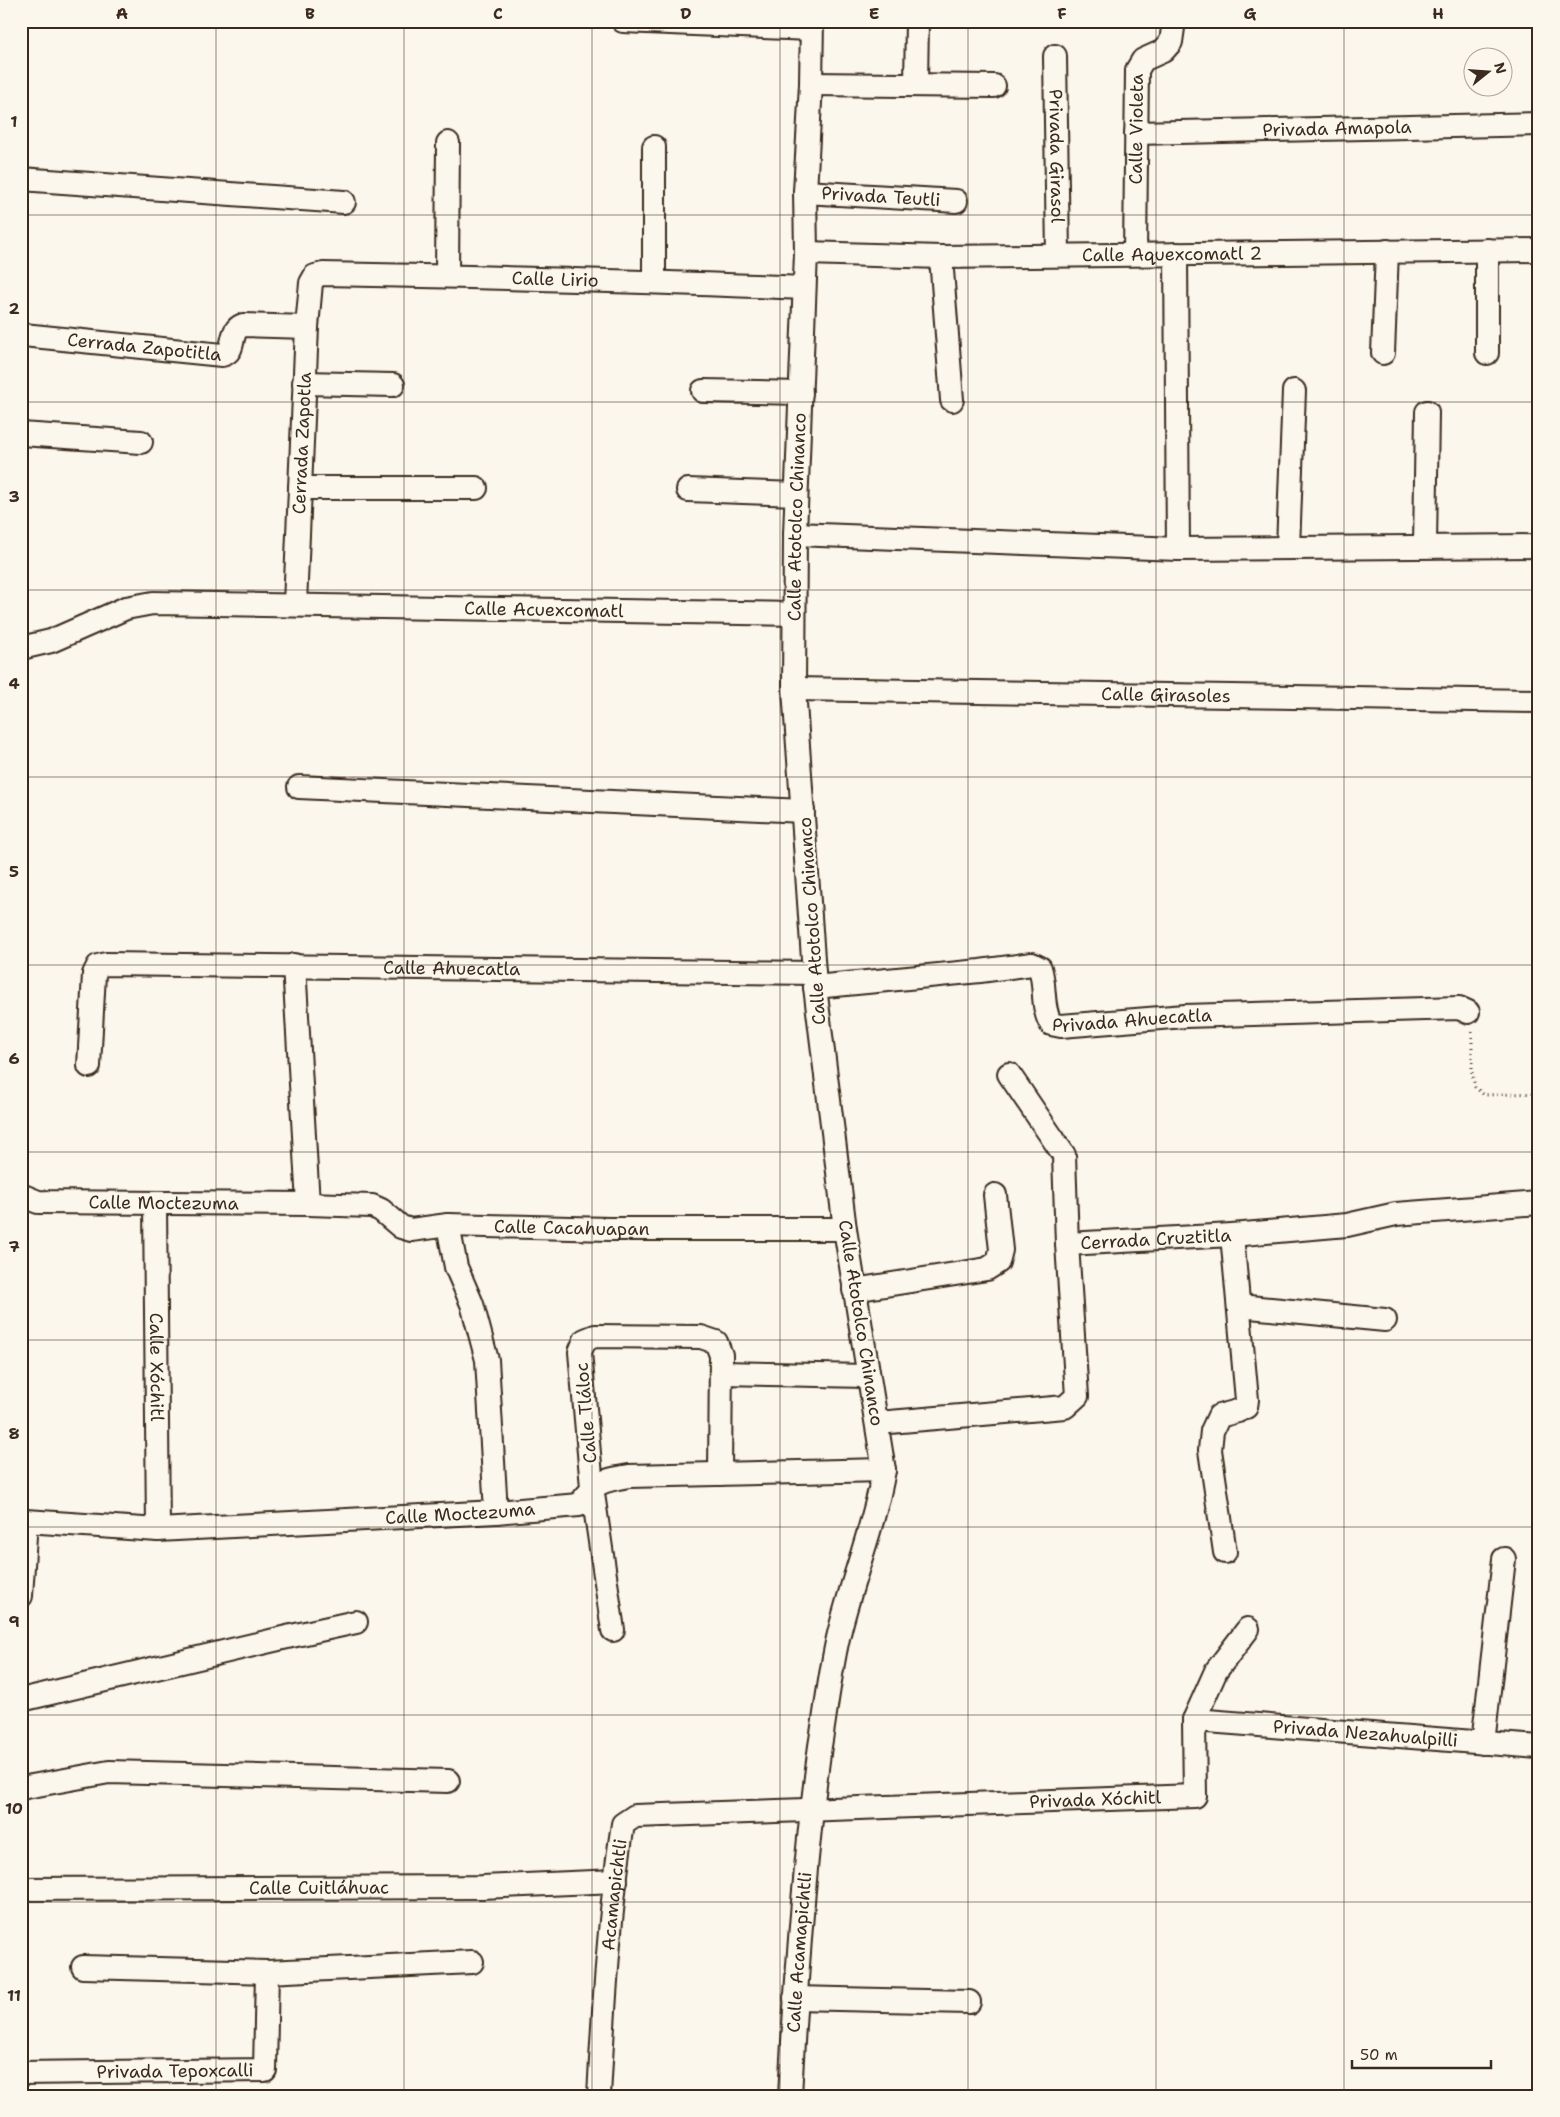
<svg xmlns="http://www.w3.org/2000/svg" width="1560" height="2117" viewBox="0 0 1560 2117" font-family="'Shantell Sans',sans-serif">
  <style>
    .lines { fill: none; stroke-linecap: round; stroke-linejoin: round }
    .street-casing { stroke: #3b2a1e; stroke-width: 26 }
    .path { stroke: #3b2a1e; stroke-width: 3; stroke-dasharray: 1 4; stroke-linecap: butt }
    .street { stroke: #fbf7ec; stroke-width: 22 }
    .grid { fill: none; stroke: #3b2a1e; stroke-width: 1; stroke-opacity: 0.55 }
    .labels { text-anchor: middle; stroke-width: 5; stroke-linejoin: round; paint-order: stroke }
    .street-label { font-size: 18px; fill: #3b2a1e; stroke: #fbf7ec }
    .neatline { fill: none; stroke: #3b2a1e; stroke-width: 2 }
    .grid-label { font-size: 16px; text-anchor: middle; font-weight: bold; fill: #3b2a1e }
  </style>
  <rect width="100%" height="100%" fill="#fbf7ec"/>
  <filter id="ink" filterUnits="userSpaceOnUse"><feTurbulence type="fractalNoise" baseFrequency=".02" numOctaves="2"/><feDisplacementMap in="SourceGraphic" scale="10" xChannelSelector="R" yChannelSelector="G"/><feConvolveMatrix kernelMatrix="1 2 1 2 8 2 1 2 1" color-interpolation-filters="sRGB"/></filter>
  <g filter="url(#ink)">
    <g class="lines">
      <defs>
        <g id="street">
          <path d="M623,21l188,8"/>
          <path id="s1" d="M1055,56l3,199"/>
          <path d="M811,84l183,2"/>
          <path d="M916,84l1,-63"/>
          <path id="s2" d="M1136,133l403,-9"/>
          <path d="M21,179l323,23"/>
          <path id="s3" d="M805,192l151,9"/>
          <path d="M1487,250v103"/>
          <path id="s4" d="M806,253l135,4 598,-7"/>
          <path id="s5" d="M1135,254l2,-184 6,-10 20,-9 8,-9 3,-21"/>
          <path d="M1176,254l2,295"/>
          <path d="M941,257l11,143"/>
          <path d="M447,276l1,-133"/>
          <path d="M654,282v-135"/>
          <path id="s6" d="M23,335l199,20c16,-4 5,-24 21,-30l64,2"/>
          <path d="M1383,353l4,-102"/>
          <path d="M304,383l89,2"/>
          <path d="M703,391l98,2"/>
          <path d="M21,434l120,8"/>
          <path d="M300,488h176"/>
          <path d="M688,490l108,4"/>
          <path d="M795,534l383,15 361,-3"/>
          <path d="M1425,546l2,-134"/>
          <path d="M1288,548l6,-157"/>
          <path id="s7" d="M295,604l12,-277 4,-44 4,-7 8,-2c160,3 321,7 481,14"/>
          <path id="s8" d="M21,648l30,-7 75,-33 27,-5 641,11"/>
          <path id="s9" d="M794,689l745,12"/>
          <path d="M299,787l504,24"/>
          <path d="M294,965l14,239"/>
          <path id="s10" d="M815,987l165,-16 52,-7 8,4c6,18 1,39 11,56l10,2 124,-10 274,-8 9,4"/>
          <path id="s11" d="M89,1066l5,-92 4,-8 8,-2 708,9"/>
          <path id="s12" d="M21,1195l17,7 270,2 64,2 9,4 20,17 10,3 37,-5 162,4h235"/>
          <path id="s13" d="M155,1203l3,327"/>
          <path d="M448,1225l8,42 16,37 15,56 9,152"/>
          <path id="s14" d="M1067,1244l165,-9 115,-10 49,-11 143,-11"/>
          <path d="M854,1290l133,-21 11,-7 3,-12 -6,-55"/>
          <path d="M1239,1306l146,14"/>
          <path d="M721,1373l146,3"/>
          <path d="M878,1423l187,-16 12,-11 -10,-152 -3,-89 -55,-81"/>
          <path d="M1225,1552l-15,-102 2,-19 7,-15 19,-5 8,-4 1,-7 -15,-165"/>
          <path id="s15" d="M21,1596l5,-75 132,9 338,-18 83,-7c17,-23 21,-24 50,-29l255,-6"/>
          <path d="M613,1630l-21,-143 -12,-135 5,-12 10,-4 106,1 15,5 5,13 -1,119"/>
          <path d="M21,1700l266,-63 69,-15"/>
          <path id="s16" d="M1194,1720l345,27"/>
          <path d="M1483,1743l21,-184"/>
          <path d="M21,1788l88,-16 339,9"/>
          <path id="s17" d="M21,1889l461,-2 134,-6"/>
          <path d="M83,1967l184,5 205,-10"/>
          <path d="M795,1998l174,4"/>
          <path id="s18" d="M21,2073l244,-3 2,-98"/>
          <path id="s19" d="M599,2096c5,-91 10,-183 24,-272l12,-8 560,-20 -1,-76 22,-49 32,-42"/>
          <path id="s20" d="M790,2096c6,-117 14,-234 30,-350 6,-36 10,-73 18,-108 13,-57 36,-111 46,-168l-39,-241 -30,-242 -21,-298 1,-155 11,-281 -1,-61 6,-108 1,-63"/>
        </g>
      </defs>
      <use href="#street" class="street-casing"/>
      <path class="path" d="M1472,1032v41l3,14 9,8 55,-2"/>
      <use href="#street" class="street"/>
    </g>
  </g>
  <path class="grid" d="M216,21v2075M404,21v2075M592,21v2075M780,21v2075M968,21v2075M1156,21v2075M1344,21v2075M21,215h1518M21,402h1518M21,590h1518M21,777h1518M21,965h1518M21,1152h1518M21,1340h1518M21,1527h1518M21,1715h1518M21,1902h1518"/>
  <g class="labels">
    <g class="street-label">
      <text dy="6" stroke="none"><textPath href="#s5" startOffset="125">Calle Violeta</textPath></text>
      <text dy="6" stroke="none"><textPath href="#s2" startOffset="201">Privada Amapola</textPath></text>
      <text dy="6" stroke="none"><textPath href="#s1" startOffset="100">Privada Girasol</textPath></text>
      <text dy="6" stroke="none"><textPath href="#s3" startOffset="76">Privada Teutli</textPath></text>
      <text dy="6" stroke="none"><textPath href="#s4" startOffset="366">Calle Aquexcomatl 2</textPath></text>
      <text dy="6" stroke="none"><textPath href="#s7" startOffset="570">Calle Lirio</textPath></text>
      <text dy="6" stroke="none"><textPath href="#s6" startOffset="122">Cerrada Zapotitla</textPath></text>
      <text dy="6" stroke="none"><textPath href="#s7" startOffset="161">Cerrada Zapotla</textPath></text>
      <text dy="6" stroke="none"><textPath href="#s20" startOffset="1594">Calle Atotolco Chinanco</textPath></text>
      <text dy="6" stroke="none"><textPath href="#s8" startOffset="531">Calle Acuexcomatl</textPath></text>
      <text dy="6" stroke="none"><textPath href="#s9" startOffset="372">Calle Girasoles</textPath></text>
      <text transform="translate(812 921) rotate(-94)" y="6">Calle Atotolco Chinanco</text>
      <text dy="6" stroke="none"><textPath href="#s11" startOffset="455">Calle Ahuecatla</textPath></text>
      <text dy="6" stroke="none"><textPath href="#s10" startOffset="366">Privada Ahuecatla</textPath></text>
      <text dy="6" stroke="none"><textPath href="#s12" startOffset="144">Calle Moctezuma</textPath></text>
      <text dy="6" stroke="none"><textPath href="#s12" startOffset="560">Calle Cacahuapan</textPath></text>
      <text dy="6" stroke="none"><textPath href="#s14" startOffset="89">Cerrada Cruztitla</textPath></text>
      <text transform="translate(861 1323) rotate(81)" y="6">Calle Atotolco Chinanco</text>
      <text dy="6" stroke="none"><textPath href="#s13" startOffset="164">Calle Xóchitl</textPath></text>
      <text transform="translate(586 1413) rotate(-95)" y="6">Calle Tláloc</text>
      <text dy="6" stroke="none"><textPath href="#s15" startOffset="510">Calle Moctezuma</textPath></text>
      <text dy="6" stroke="none"><textPath href="#s16" startOffset="172">Privada Nezahualpilli</textPath></text>
      <text dy="6" stroke="none"><textPath href="#s19" startOffset="748">Privada Xóchitl</textPath></text>
      <text dy="6" stroke="none"><textPath href="#s17" startOffset="298">Calle Cuitláhuac</textPath></text>
      <text dy="6" stroke="none"><textPath href="#s19" startOffset="202">Acamapichtli</textPath></text>
      <text dy="6" stroke="none"><textPath href="#s20" startOffset="144">Calle Acamapichtli</textPath></text>
      <text dy="6" stroke="none"><textPath href="#s18" startOffset="154">Privada Tepoxcalli</textPath></text>
    </g>
  </g>
  <rect width="1560" height="2117" fill="none" stroke="#fbf7ec" stroke-width="55"/>
  <g transform="translate(1488 72) rotate(73)"><circle r="24" fill="#fbf7ec" stroke="#aea59a"/>
  <path d="M0-4L9 19L0 12L-9 19Z" fill="#3b2a1e"/>
  <text y="-8" font-size="14" font-weight="bold" text-anchor="middle" fill="#3b2a1e">N</text>
  </g>
  <path d="M1352 2060v8h139v-8" fill="none" stroke="#3b2a1e" stroke-width="2.5"/>
  <text x="1360" y="2060" font-size="15" fill="#3b2a1e" stroke="#fbf7ec" stroke-width="4" paint-order="stroke">50 m</text>
  <rect x="28" y="28" width="1504" height="2062" class="neatline"/>
  <g class="grid-label">
    <text x="122" y="19">A</text>
    <text x="310" y="19">B</text>
    <text x="498" y="19">C</text>
    <text x="686" y="19">D</text>
    <text x="874" y="19">E</text>
    <text x="1062" y="19">F</text>
    <text x="1250" y="19">G</text>
    <text x="1438" y="19">H</text>
    <text x="14" y="127">1</text>
    <text x="14" y="314">2</text>
    <text x="14" y="502">3</text>
    <text x="14" y="689">4</text>
    <text x="14" y="877">5</text>
    <text x="14" y="1064">6</text>
    <text x="14" y="1252">7</text>
    <text x="14" y="1439">8</text>
    <text x="14" y="1627">9</text>
    <text x="14" y="1814">10</text>
    <text x="14" y="2001">11</text>
  </g>
</svg>
